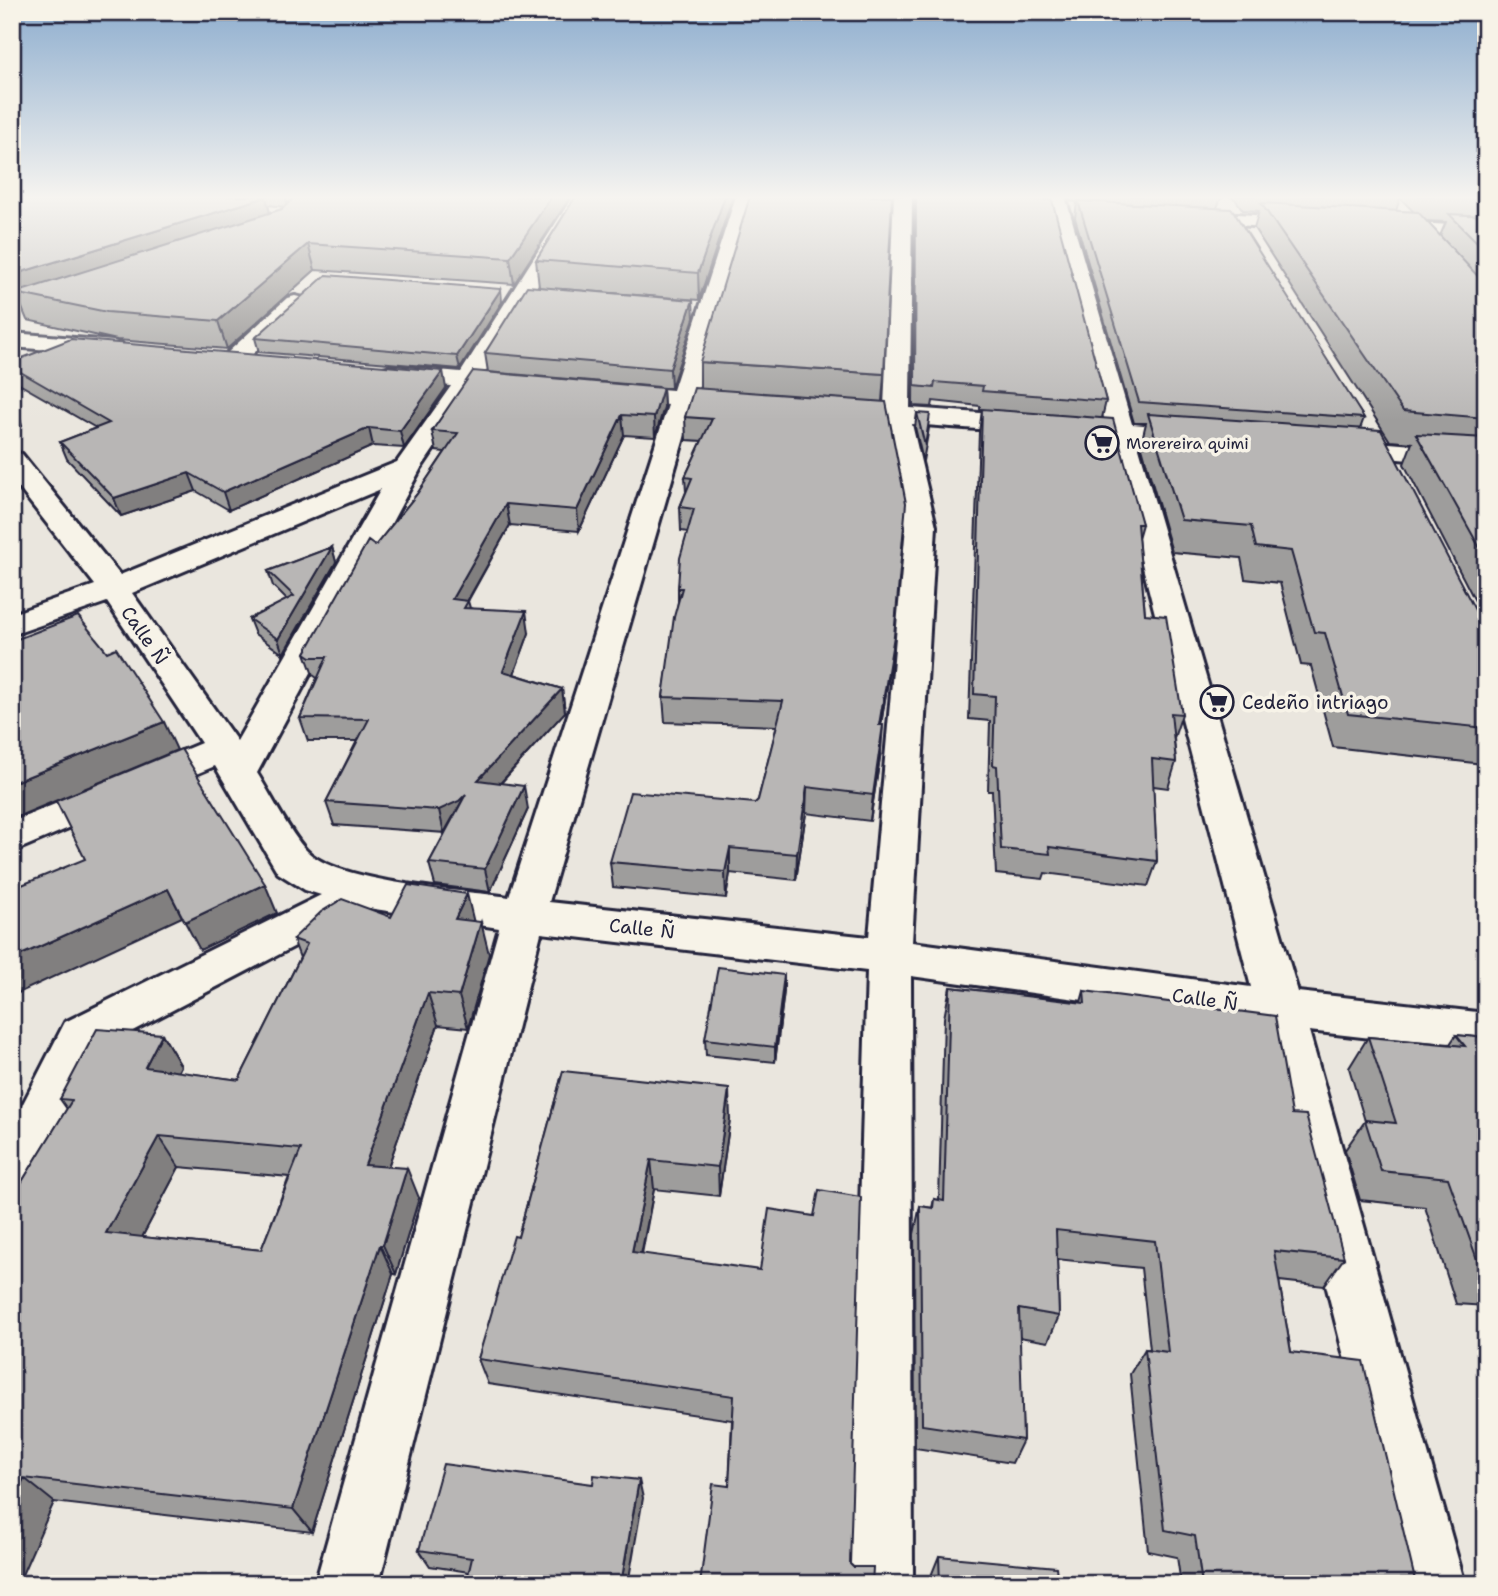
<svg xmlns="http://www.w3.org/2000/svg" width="1498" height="1596" viewBox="0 0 1498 1596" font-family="'Shantell Sans',sans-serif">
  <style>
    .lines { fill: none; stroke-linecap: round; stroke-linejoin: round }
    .minor-casing { stroke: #22223b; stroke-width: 6 }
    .minor { fill: #f7f3e8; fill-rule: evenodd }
    .wall { fill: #9e9d9c; stroke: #22223b; stroke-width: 2; fill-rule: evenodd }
    .shaded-wall { fill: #817f7f; stroke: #22223b; stroke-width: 2 }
    .building { fill: #b8b6b5; stroke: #22223b; stroke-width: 2; fill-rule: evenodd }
    .labels { text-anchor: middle; stroke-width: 7; stroke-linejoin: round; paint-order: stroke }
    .far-poi-label { font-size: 16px; fill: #22223b; stroke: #f7f3e8; text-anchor: start }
    .street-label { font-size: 19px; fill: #22223b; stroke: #f7f3e8 }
    .poi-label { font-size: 19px; fill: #22223b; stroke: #f7f3e8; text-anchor: start }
  </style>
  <rect width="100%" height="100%" fill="#eae6de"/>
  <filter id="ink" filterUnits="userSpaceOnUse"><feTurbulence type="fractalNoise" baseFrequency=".0143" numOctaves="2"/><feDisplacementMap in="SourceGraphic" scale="14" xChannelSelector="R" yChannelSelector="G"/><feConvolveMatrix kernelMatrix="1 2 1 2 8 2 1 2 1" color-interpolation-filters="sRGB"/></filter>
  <g filter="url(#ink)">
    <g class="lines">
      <defs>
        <path id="minor" d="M573,196h18l-107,178 45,6 3,5 -3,5 -9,2 -45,-4 -54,80 -164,305c14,22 32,59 49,77 30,33 156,40 203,47l159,-492 -56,-4 -9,-3 -4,-5 4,-5 9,-3 61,5 63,-194h18l-57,196 56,7 4,5 -4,5 -9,3 -51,-5 -144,495 320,35 37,-411 -20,-104 -60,-7 -4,-5 4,-5 9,-3 49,4 10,-210h18l-2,212 195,14 -58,-226h18l67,228 62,5 9,2 4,6 -4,6 -9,2 -57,-4 161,551 188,21v38l-177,-20 156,553h-64l-140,-559 -350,-49 2,608h-64l18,-613 -326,-38 -162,651h-64l184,-656 -131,-20 -270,141 -68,145 -18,6v-75l53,-103 256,-127 -16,-5 -27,-17 -63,-107 -203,86v-30l189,-79 -94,-141 -95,33v-21l83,-29 -83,-106v-27l10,2 98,121 277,-113 54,-76 -59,-6 -9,-2 -3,-5 3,-5 9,-2 69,6zM912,424l198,15 141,548 -339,-45 24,-416zM381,489l-144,252 -105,-148z
          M1186,211l122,7 10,6 -10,6 -129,-9 -3,-4 3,-4z
          M1382,221l104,6v12l-111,-8 -3,-4 3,-4z
          M295,296l8,2 3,5 -3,5 -60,55 -8,2 -8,-2 -4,-5 4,-5 60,-55z
          M12,333l101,8 8,2 4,5 -4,5 -8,2 -101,-8z
          M1341,439l145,12v16l-154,-14 -4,-6 4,-6z"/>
      </defs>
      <use href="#minor" class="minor-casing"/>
      <use href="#minor" class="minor"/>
    </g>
    <path class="wall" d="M12,196h559l-57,88 -199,-14 -88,79 -110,-9 -90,-20 -7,-17 -8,2zM268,205l17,2 -3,2 -12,4z
      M576,196h157l-34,104 -137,-11 132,29 -23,70h-8l1,19 -9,30 -31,-2 -45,96 -69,-6 -42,76 2,7 59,25 -15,41 48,15 3,23 -64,71 27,26 -38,83 -55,-7 -6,-22 16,-30 -111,-8 -8,-23 31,-61h-49l-8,-23 17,-40 -4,-3 -8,-22 70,-107 42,-52 28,-42 -9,-1 -4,-20 227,-44 -171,-15 -3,-19 54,-66 -3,-27z
      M916,196h130l-1,4 61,201 -4,17 40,106 -4,14 7,76 37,100 -8,24 2,24 -8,26 -15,-2 4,75 -9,25 -103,-13 -2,6 -47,-5 -4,-83h-4l2,-70 -21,-2 10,-287 3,-21h-2v-5l-47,-5 -1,6 -19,-1 2,-197z
      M1067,196h158l-5,4 -3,8 147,210 -4,11 126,202v139l-3,-6 -150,-17 -22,-81 -10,-1 -21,-82 -35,-4 -4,-21 -69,-6 -31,-108 5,-21h-12l-59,-205 2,-16 -7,-1z
      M1229,196h257v426l-82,-158 8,-21 -22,-2 -136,-213 5,-17 -16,-1 -8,-11zM1400,198l14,14 -18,-1zM1426,221l20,1 -6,14z
      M502,302l-42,67 -201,-17 -4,-14z
      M12,362l434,26 -42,60 -31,-2 -144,64 -33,-19 -75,25 -54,-57 -7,-17 36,-14 -82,-47 -2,-5z
      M700,362l184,12 -2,28 9,259 -10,64v26l-11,70 -64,-8 -10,67 -66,-7 -4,25 -113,-11 -3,-25 145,-59 3,-3 19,-74 -112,-4 -2,-25 15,-95v-14l10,-56 -7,-1 -1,-24 6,-15 -1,-15 17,-36 -16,-1 -1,-23 15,-29z
      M917,413l12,15 -6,33 -8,-34z
      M332,547l4,15 -53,92 -28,-20 -6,-15 38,-19 -14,-14 -5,-15z
      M391,917l82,4 16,33 -21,74 -30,-3 -50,142 31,31 -23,76h-3l-81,258 -258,-30 -42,82v-386l55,-89 -7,-10 102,-65 19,32 -3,6 61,8 61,-122 -7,-19zM179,1167l110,10 -28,73 -119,-13z
      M784,975v16l-9,71 -69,-7 -1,-16z
      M950,987l131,15 3,-11 208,123 52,144 -20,28 -45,-5 12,71 125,232h-235l-4,-27 -29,-6 -18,-177 15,-25h5l-9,-81 -84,-9 2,57 -11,26 -29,-5 4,103 -11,23 -97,-15 -1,-214 6,-28 12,2 2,-9 5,1 5,-182z
      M1456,1035l30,3v268l-30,-2 -31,-97 -65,-7 -15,-50 20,-29 -16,-53 19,-31 82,7z
      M563,1071l167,48 -11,77 -65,-7 -12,65 208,310 22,20 -143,-98 3,-66 -244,-36 -10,-25 40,-122z
      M643,1498l-174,74 -39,-6 -11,-16z
      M939,1556l119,28h-127v-8z"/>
    <path class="shaded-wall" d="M12,196h54l-54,16z
      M285,196h16l-13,11z
      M552,196h19l-57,88 -4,-26z
      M725,196h8l-34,104 -1,-27z
      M266,197l6,25 -257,71 5,10 -8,2v-30z
      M308,244l7,26 -88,79 -9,-28z
      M501,289l1,13 -42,67 -3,-13z
      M693,300l1,18 -23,70 -1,-19z
      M443,371l3,17 -42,60 -4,-17z
      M663,388l1,19 -9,30 -1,-20z
      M12,390l10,36 -10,3z
      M622,415l2,20 -45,96 -2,-21z
      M369,428l4,18 -144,64 -6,-18z
      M189,473l7,18 -75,25 -7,-18z
      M506,504l4,21 -54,96 -4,-22z
      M332,547l4,15 -53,92 -5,-15z
      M526,611l3,22 -22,60 -4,-22z
      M894,636l-3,25 -14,89 2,-25z
      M562,689l3,23 -82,90 -5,-22z
      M164,722l13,28 -165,69v-36z
      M883,725l-2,26 -11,70 3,-26z
      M524,786l4,23 -38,83 -5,-23z
      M807,787l-1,26 -10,67 1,-26z
      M466,794l-22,39 -5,-23z
      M730,848v25l-4,25 -1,-26z
      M265,884l12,29 -77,37 -15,-28z
      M168,889l14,28 -170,79v-37z
      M467,894l8,33 -20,-8z
      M481,922l8,32 -21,74 -9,-32z
      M784,975v16l-9,71v-15z
      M428,993l10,32 -60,170 -13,-30z
      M162,1034l19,32 -17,33 -19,-32z
      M729,1089l1,30 -11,77 -1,-29z
      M159,1136l20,31 -50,95 -23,-29z
      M651,1160l3,29 -18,91 -4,-28z
      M407,1168l12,30 -23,76 -13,-29z
      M380,1245l13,29 -81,258 -19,-23z
      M24,1478l30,24 -36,82h-6v-80z
      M639,1480l4,18 -15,86h-7z"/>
    <path class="building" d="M31,196h229l6,1 -254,78v-74z
      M296,196h256l-42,62 -202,-14 -90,77 -111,-9 -92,-19 267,-84z
      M576,196h149l-27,77 -162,-13z
      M750,196h142l-8,178 -184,-12z
      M916,196h65l71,4 54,201 -124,-10 1,-5 -48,-4 -1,6 -19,-2z
      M1439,196h47v4z
      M1078,201l154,8 132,209 -225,-16z
      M1261,203l157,9 68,73v133l-83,-7z
      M1449,214l37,2v35z
      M326,275l175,14 -44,67 -202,-18z
      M527,286l166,14 -23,69 -185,-16z
      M71,339l372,32 -43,60 -31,-3 -146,64 -34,-19 -75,25 -54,-56 49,-19 -97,-56v-5z
      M473,371l190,17 -9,29 -32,-2 -45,95 -71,-6 -54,95 16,2 -4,7 62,3 -23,60 59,18 -84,91 46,6 -39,83 -56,-6 37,-69 -7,7 -20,9 -113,-8 43,-83 -69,-1 27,-61h-16l-6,-4 63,-112 7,5 42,-52 41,-61 -26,-2z
      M694,388l192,14 20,101 -12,133 -15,89h4l-10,70 -66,-8 -10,67 -67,-6 -5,24 -115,-10 20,-70 125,11 3,-3 25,-99 -120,-4 11,-80 8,-29h-4l2,-30 14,-49 -14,-2 12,-29 -7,-1 27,-58 -27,-2z
      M982,409l131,10 29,105h-5l8,90 21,2 16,98 -11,-1 5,49 -24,-3 5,102 -108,-14 1,7 -49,-5 -4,-83 -4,-1 2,-69 -21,-2z
      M917,413l13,1 -5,32z
      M1148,414l233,16 105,201v97l-138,-14 -23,-81 -11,-1 -23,-81 -35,-4 -5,-21 -70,-6z
      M1416,434l70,4v121z
      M332,547l-54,92 -29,-20 45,-23 -26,-25z
      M78,616l29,36 9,-4 48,74 -152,61v-142z
      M181,749l84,135 -80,38 -17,-33 -156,70v-70l73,-30 -29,-58z
      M408,885l59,9 -12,25 26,3 -22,74 -31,-3 -63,172 42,3 -24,77h-3l-87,264 -269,-31 -12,26v-283l4,-6h-4v-17l60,-98 -12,-1 37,-70 65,5 -17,33 94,13 68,-136 -14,-5 28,-27 21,-13 49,18zM159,1136l142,13 -40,101 -155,-17z
      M718,967l66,8 -9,72 -70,-8z
      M950,987l135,16 -1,-12 191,25 17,98 14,1 38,143 -70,-7 17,101 72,9 53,223h-214l-7,-48 -30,-6 -20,-181 23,3 -13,-111 -99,-11 3,86 -40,-7 4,131 -101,-15 -2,-219 13,2 1,-9 10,2z
      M1456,1035l30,3v238h-3l-35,-98 -67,-7 -16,-51 31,3 -28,-86 97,9z
      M563,1071l166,18 -11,78 -67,-7 -19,92 128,18 9,-61 45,7 5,-26 42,7 -11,367 3,3h20l-1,17h-172l13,-100 16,2 5,-90 -256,-37 36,-123 4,1z
      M443,1464l150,20 1,-9 45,5 -18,104h-155l6,-26 -53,-8z
      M939,1556l117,11 2,17h-118z"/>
  </g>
  <linearGradient id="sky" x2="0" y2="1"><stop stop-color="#8dadce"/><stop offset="0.47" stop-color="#f6f4f0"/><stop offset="1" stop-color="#f6f4f0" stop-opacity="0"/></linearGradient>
  <rect width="1498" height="420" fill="url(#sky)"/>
  <defs>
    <symbol id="supermarket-ring" viewBox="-11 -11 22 22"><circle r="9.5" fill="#f7f3e8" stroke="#22223b" stroke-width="1.5"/><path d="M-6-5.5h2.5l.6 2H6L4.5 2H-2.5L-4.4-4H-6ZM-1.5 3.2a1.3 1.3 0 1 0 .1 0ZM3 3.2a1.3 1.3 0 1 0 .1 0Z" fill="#22223b"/></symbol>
  </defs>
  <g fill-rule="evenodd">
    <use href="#supermarket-ring" x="1083" y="424" width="38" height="38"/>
    <use href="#supermarket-ring" x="1198" y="683" width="38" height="38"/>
  </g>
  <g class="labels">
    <g class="far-poi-label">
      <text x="1126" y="449">Morereira quimi</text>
    </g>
    <g class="street-label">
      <text transform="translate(145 635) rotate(55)" y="7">Calle Ñ</text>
      <text transform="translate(642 928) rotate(6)" y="7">Calle Ñ</text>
      <text transform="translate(1205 999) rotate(8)" y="7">Calle Ñ</text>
    </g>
    <g class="poi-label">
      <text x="1242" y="709">Cedeño intriago</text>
    </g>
  </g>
  <rect width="1498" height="1596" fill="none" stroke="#f7f3e8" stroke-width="42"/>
  <rect x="21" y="21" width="1456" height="1554" fill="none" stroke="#22223b" stroke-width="2.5" filter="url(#ink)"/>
</svg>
